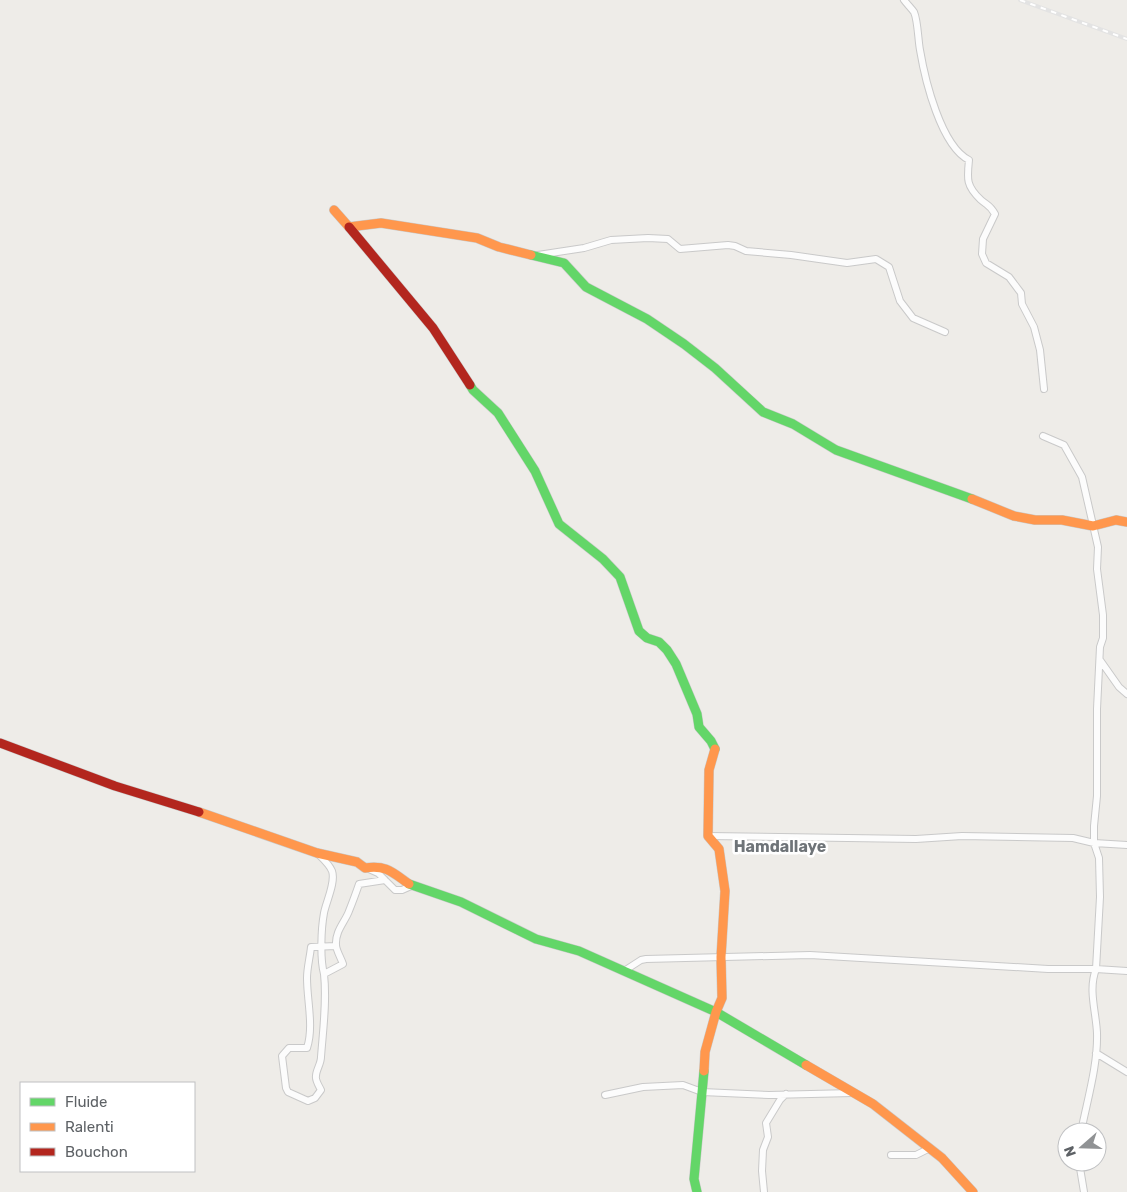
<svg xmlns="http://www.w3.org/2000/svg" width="1127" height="1192" viewBox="0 0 1127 1192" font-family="Rubik,sans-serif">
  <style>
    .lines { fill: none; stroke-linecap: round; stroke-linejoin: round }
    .street-casing { stroke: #c9c9c9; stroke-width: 8 }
    .fast-casing { stroke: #c9c9c9; stroke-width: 10 }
    .slow-casing { stroke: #c9c9c9; stroke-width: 10 }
    .jam-casing { stroke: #c9c9c9; stroke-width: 10 }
    .street { stroke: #fcfcfc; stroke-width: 6 }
    .fast { stroke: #63d668; stroke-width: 9 }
    .slow { stroke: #ff974d; stroke-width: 9 }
    .jam { stroke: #b3261e; stroke-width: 9 }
    .rail-casing { stroke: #e3e3e3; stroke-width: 4 }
    .rail { stroke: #fff; stroke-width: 2; stroke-dasharray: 5.5; stroke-linecap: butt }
    .labels { text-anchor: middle; stroke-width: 5; stroke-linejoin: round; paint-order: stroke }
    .neighbourhood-label { font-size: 16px; font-weight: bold; fill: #6f7478; stroke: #fff }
  </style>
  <rect width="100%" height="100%" fill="#eeece8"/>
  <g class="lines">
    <defs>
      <path id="street" d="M904,0c3,4 7,8 10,12 4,9 4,28 6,38 5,30 21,96 49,110 -2,19 -3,26 12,40 7,6 9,5 14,14l-12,25 -1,15 4,9 23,14 12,16 1,11 12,23 6,23 4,39
        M538,255l46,-7 27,-8 37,-2 20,1 12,10 48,-4 7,1 11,5 45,4 56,8 29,-4 13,8 11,34 13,17 32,14
        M1043,436l21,9 18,32 16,70 -1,22 6,46v23l-3,9 -3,62v87l-3,30v17l5,15 1,39 -4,72c-8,21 0,42 1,64 1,32 -10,68 -16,99
        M1100,660l19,27 8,7
        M708,836l208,3 46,-3 111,2 21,5 33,2
        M317,853c6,6 12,11 15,18 4,11 -6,31 -8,42 -3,16 -4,46 0,61
        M369,869l9,4 17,17h7l9,-4
        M336,946l-25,1c-1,10 -4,21 -4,31 0,23 7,48 0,70h-18l-7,8 4,32 2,4 20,9 7,-3 6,-8c-2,-4 -6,-10 -5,-14 0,-6 5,-12 5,-19 2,-27 6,-56 3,-83l19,-10c-2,-6 -7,-14 -7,-19 -1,-14 9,-23 13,-34 4,-10 7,-18 10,-27l26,-4
        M624,971l17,-11 5,-1 164,-4 238,14h48l31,2
        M1096,1053l31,19
        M605,1095l38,-8 40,-2 19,7 67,3 84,-2
        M891,1155h25l14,-7
        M1079,1162l5,30
        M764,1192l-2,-21 1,-21 5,-13 -2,-14 14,-23 6,-6"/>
      <path id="fast" d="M531,255l33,8 22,24 61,32 37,25 31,24 48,44 30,12 43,26 136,49
        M470,385l3,5 25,23 37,58 24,53 44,35 17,18 19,54 8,7 12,4 8,8 9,14 21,50 2,13 12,14 4,8
        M409,884l52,18 75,37 43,12 137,61 90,53
        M697,1192l-3,-13 10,-108"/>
      <path id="slow" d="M334,210l15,17 32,-4 96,15 22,9 32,8
        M972,499l42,17 21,4h27l31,6 23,-6 11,2
        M199,812l118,41 40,9 8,6c22,-3 27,4 44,16
        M806,1065l67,39 69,54 31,34
        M704,1071l1,-19 11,-40 6,-14 -1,-41 4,-66 -6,-42 -11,-13 1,-66 6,-21"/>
      <path id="jam" d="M349,227l84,101 37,57
        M0,743l115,43 84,26"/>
    </defs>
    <use href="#street" class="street-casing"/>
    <use href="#fast" class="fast-casing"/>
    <use href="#slow" class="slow-casing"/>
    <use href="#jam" class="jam-casing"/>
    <use href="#street" class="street"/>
    <use href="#fast" class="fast"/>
    <use href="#slow" class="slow"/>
    <use href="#jam" class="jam"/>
    <defs>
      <path id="rail" d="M1020,0l107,39"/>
    </defs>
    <use href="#rail" class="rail-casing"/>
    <use href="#rail" class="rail"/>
  </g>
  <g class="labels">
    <g class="neighbourhood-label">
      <text x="780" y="852">Hamdallaye</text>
    </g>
  </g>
  <rect x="20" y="1082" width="175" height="90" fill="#ffffff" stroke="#bfc0c2"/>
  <rect x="30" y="1098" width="25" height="8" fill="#63d668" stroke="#bfc0c2"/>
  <text x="65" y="1107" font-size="15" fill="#5e6266">Fluide</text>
  <rect x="30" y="1123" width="25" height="8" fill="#ff974d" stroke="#bfc0c2"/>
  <text x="65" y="1132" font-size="15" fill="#5e6266">Ralenti</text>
  <rect x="30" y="1148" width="25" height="8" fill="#b3261e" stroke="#bfc0c2"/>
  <text x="65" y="1157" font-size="15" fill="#5e6266">Bouchon</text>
  <g transform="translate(1082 1147) rotate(250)"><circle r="24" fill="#ffffff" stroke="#bfc0c2"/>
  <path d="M0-4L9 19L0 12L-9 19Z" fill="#909294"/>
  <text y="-8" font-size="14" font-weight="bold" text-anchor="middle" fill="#5e6266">N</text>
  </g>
</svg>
